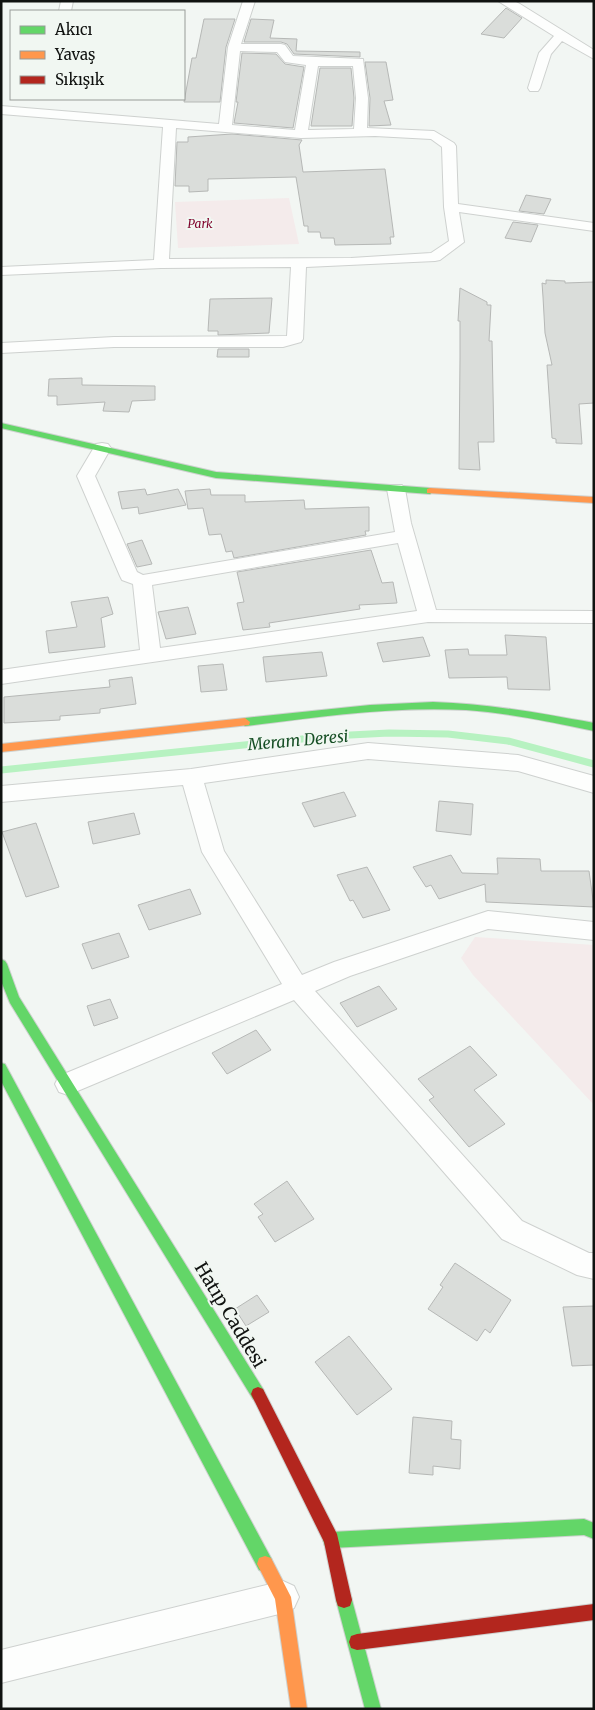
<svg xmlns="http://www.w3.org/2000/svg" width="595" height="1710" viewBox="0 0 595 1710" font-family="Merriweather,serif">
  <style>
    .green { fill: #f4ebeb }
    .lines { fill: none; stroke-linecap: round; stroke-linejoin: round }
    .stream { stroke: #b7f2c1; stroke-width: 7 }
    .building { fill: #daddda; stroke: #b6b8b6 }
    .street-casing { stroke: #ced1cf; stroke-width: 2 }
    .fast-casing { stroke: #ced1cf; stroke-width: 2 }
    .slow-casing { stroke: #ced1cf; stroke-width: 2 }
    .jam-casing { stroke: #ced1cf; stroke-width: 2 }
    .street { fill: #fdfefd; fill-rule: evenodd }
    .fast { fill: #63d668; fill-rule: evenodd }
    .slow { fill: #ff974d; fill-rule: evenodd }
    .jam { fill: #b3261e; fill-rule: evenodd }
    .labels { text-anchor: middle; stroke-width: 4; stroke-linejoin: round; paint-order: stroke }
    .far-park-label { font-size: 12px; font-style: italic; fill: #7e002a; stroke: #f1f7f2 }
    .water-label { font-size: 16px; font-style: italic; fill: #154e24; stroke: #f1f7f2 }
    .near-street-label { font-size: 18px; fill: #101210; stroke: #f1f7f2 }
  </style>
  <rect width="100%" height="100%" fill="#f2f6f3"/>
  <path class="green" d="M289,198l10,46 -121,4 -3,-46z
    M475,937l119,8v160l-121,-130 -12,-17z"/>
  <g class="lines">
    <path class="stream" d="M1,770l330,-34 58,-3 59,1 60,7 86,23"/>
  </g>
  <path class="building" d="M506,8l16,10 -18,20 -23,-4z
    M204,19h31l-9,28 -6,55h-36l8,-44h4z
    M251,19l23,1 -4,18 27,1 -1,12 64,1v5l-66,-3 -7,-10 -6,-2h-37z
    M242,53l34,1 9,10 19,3 -11,61 -59,-5 4,-21h-2z
    M365,62h21l7,38 -9,1 7,24 -22,1 1,-28z
    M320,68h31l3,30 -2,28h-41z
    M232,134l70,6 -3,5 4,27 82,-3 9,68h-4l1,7 -56,1 -1,-7h-13l-1,-6h-12v-6h-4l-8,-49 -88,2v12l-19,1v-6h-14l2,-44h11v-5z
    M526,195l25,4 -7,15 -25,-3z
    M513,222l25,3 -7,17 -26,-4z
    M546,280l19,1v2l29,-1v121l-15,1 3,40 -26,-1v-4l-4,-1 -5,-73h5l-7,-32 -2,-36 -1,-14 4,1z
    M460,288l27,14v3h4l-2,36h3l2,101h-16l2,28 -21,-1 1,-111v-37h-2z
    M272,298l-3,35 -51,2v-4h-10l2,-32z
    M218,349h31v8h-32z
    M82,378v7l73,1v14l-23,1 -3,11 -26,-1 2,-9 -48,3v-9h-9l1,-17z
    M145,489l2,6 31,-6 8,16 -47,9 -1,-7 -16,2 -4,-17z
    M210,489l1,6h34v7l59,-2 1,9 64,-2v24h-4l1,4 -132,23 -2,-7 -6,1 -5,-18 -12,1 -6,-27 -15,1 -3,-18z
    M142,540l10,24 -15,3 -10,-23z
    M371,550l11,33 11,-1 4,21 -38,2 1,4 -91,14 1,4 -27,3 -6,-27 7,-1 -7,-30z
    M108,597l5,17 -12,4 4,29 -56,6 -3,-22 31,-4 -6,-25z
    M188,607l8,27 -30,5 -8,-27z
    M505,635l41,2 4,53 -42,-1 -1,-12 -58,1 -4,-28 23,-1 1,6h38z
    M423,637l7,19 -47,6 -6,-19z
    M322,652l5,24 -61,6 -3,-25z
    M223,664l4,26 -26,2 -3,-26z
    M132,677l4,27 -36,5v4l-40,3v4l-56,3v-26l106,-10 -1,-7z
    M344,792l12,24 -42,11 -12,-24z
    M439,801l34,3 -2,31 -35,-4z
    M134,813l6,21 -47,10 -5,-22z
    M36,823l23,64 -33,10 -24,-65z
    M451,855l11,18 36,1 -1,-16 43,1 1,12h48l5,36 -108,-5 -1,-18 -46,15 -8,-14 -5,2 -13,-20z
    M367,867l23,43 -27,8 -10,-18 -3,1 -13,-26z
    M190,889l11,25 -52,16 -11,-25z
    M119,933l10,24 -37,12 -10,-25z
    M379,986l18,23 -40,18 -17,-24z
    M110,999l8,19 -24,8 -7,-20z
    M256,1030l15,20 -44,24 -15,-21z
    M470,1046l27,29 -23,15 31,34 -36,23 -40,-47 5,-3 -16,-18z
    M287,1181l27,38 -39,23 -17,-25 5,-3 -9,-10z
    M455,1263l56,37 -21,33 -5,-4 -8,12 -49,-32 15,-22 -3,-2z
    M257,1295l12,17 -23,14 -11,-17z
    M594,1306v59l-22,1 -9,-59z
    M349,1336l43,53 -35,26 -42,-53z
    M413,1417l39,4 -1,18 10,1 -1,29 -27,-3v9l-24,-2z"/>
  <g class="lines">
    <defs>
      <path id="street" d="M61,1h12l-2,10h-12z
        M243,1h12l-14,43h40l4,1 8,11 70,3 5,39 -1,30 67,3 20,12 2,3 2,58 136,19v8l-135,-19 5,30 -24,18 -5,1 -129,6 -3,72 -2,3 -18,5h-169l-113,6v-10l113,-6 173,-1 4,-69 -130,1 -160,7v-8l153,-7 9,-133 -162,-13v-8l218,18 9,-77zM240,51l37,1 8,10 21,3 -11,65 -63,-5zM318,66h35l3,32 -2,31 -46,1zM176,128l125,10 74,-2 56,3 11,8 2,60 5,34 -18,12 -80,5 -182,1z
        M498,1h16l6,3 74,46v9l-32,-18 -11,13 -11,34 -2,3h-8l-2,-3 11,-35 15,-17z
        M102,443l6,1 3,4 -16,28 42,96 6,3 252,-43 -8,-43 3,-4h12l3,4 6,34 25,87 158,1v12l-166,-1 -427,62v-14l139,-20 -7,-66 -11,-4 -2,-4 -43,-100 19,-32zM398,543l19,68 -257,37 -8,-63z
        M368,743l150,12 76,21v17l-76,-22 -150,-12 -164,24 20,68 78,124 32,-13 154,-51 106,11v18l-106,-11 -138,47 -35,15 207,230 67,32h5v26l-17,-4 -75,-36 -208,-239 -226,95 -9,-3 -4,-8 4,-8 223,-92 -80,-132 -19,-67 -182,17v-16l190,-17z
        M283,1581l11,5 5,11 -5,11 -11,5 -282,70v-33z"/>
      <path id="fast" d="M1,423l215,49 214,16 4,3 -4,3 -214,-16 -215,-50z
        M433,702c58,2 105,11 161,21v8c-43,-9 -85,-18 -128,-21 -74,-4 -148,7 -221,16l-5,-4 5,-4 125,-13z
        M1,959l4,2 2,3 12,33 244,392 2,5 -2,5 -5,2 -5,-2 -243,-396 -9,-22z
        M1,1063l4,1 266,494 2,6 -2,6 -6,2 -6,-2 -258,-489z
        M584,1519l10,4v16l-10,-4 -253,13 -6,-2 -2,-6 2,-6 6,-2z
        M344,1592l6,2 2,6 29,109h-16l-29,-109 2,-6z"/>
      <path id="slow" d="M430,488l164,9v6l-167,-10v-4z
        M245,718l5,4 -1,3 -248,27v-8z
        M265,1556l6,2 20,39 16,112h-16l-16,-110 -18,-35 2,-6z"/>
      <path id="jam" d="M258,1387l5,2 74,145 15,66 -2,6 -6,2 -6,-2 -2,-6 -12,-58 -73,-148 2,-5z
        M594,1604v16l-237,30 -6,-2 -2,-6 2,-6 6,-2z"/>
    </defs>
    <use href="#street" class="street-casing"/>
    <use href="#fast" class="fast-casing"/>
    <use href="#slow" class="slow-casing"/>
    <use href="#jam" class="jam-casing"/>
    <use href="#street" class="street"/>
    <use href="#fast" class="fast"/>
    <use href="#slow" class="slow"/>
    <use href="#jam" class="jam"/>
  </g>
  <g class="labels">
    <g class="far-park-label">
      <text x="200" y="228">Park</text>
    </g>
    <g class="water-label">
      <text transform="translate(298 740) rotate(-5)" y="6">Meram Deresi</text>
    </g>
    <g class="near-street-label">
      <text transform="translate(230 1315) rotate(59)" y="6">Hatıp Caddesi</text>
    </g>
  </g>
  <rect width="595" height="1710" fill="none" stroke="#101210" stroke-width="5"/>
  <rect x="10" y="10" width="175" height="90" fill="#f1f7f2" stroke="#979b98"/>
  <rect x="20" y="26" width="25" height="8" fill="#63d668" stroke="#979b98"/>
  <text x="55" y="35" font-size="15" fill="#101210">Akıcı</text>
  <rect x="20" y="51" width="25" height="8" fill="#ff974d" stroke="#979b98"/>
  <text x="55" y="60" font-size="15" fill="#101210">Yavaş</text>
  <rect x="20" y="76" width="25" height="8" fill="#b3261e" stroke="#979b98"/>
  <text x="55" y="85" font-size="15" fill="#101210">Sıkışık</text>
</svg>
